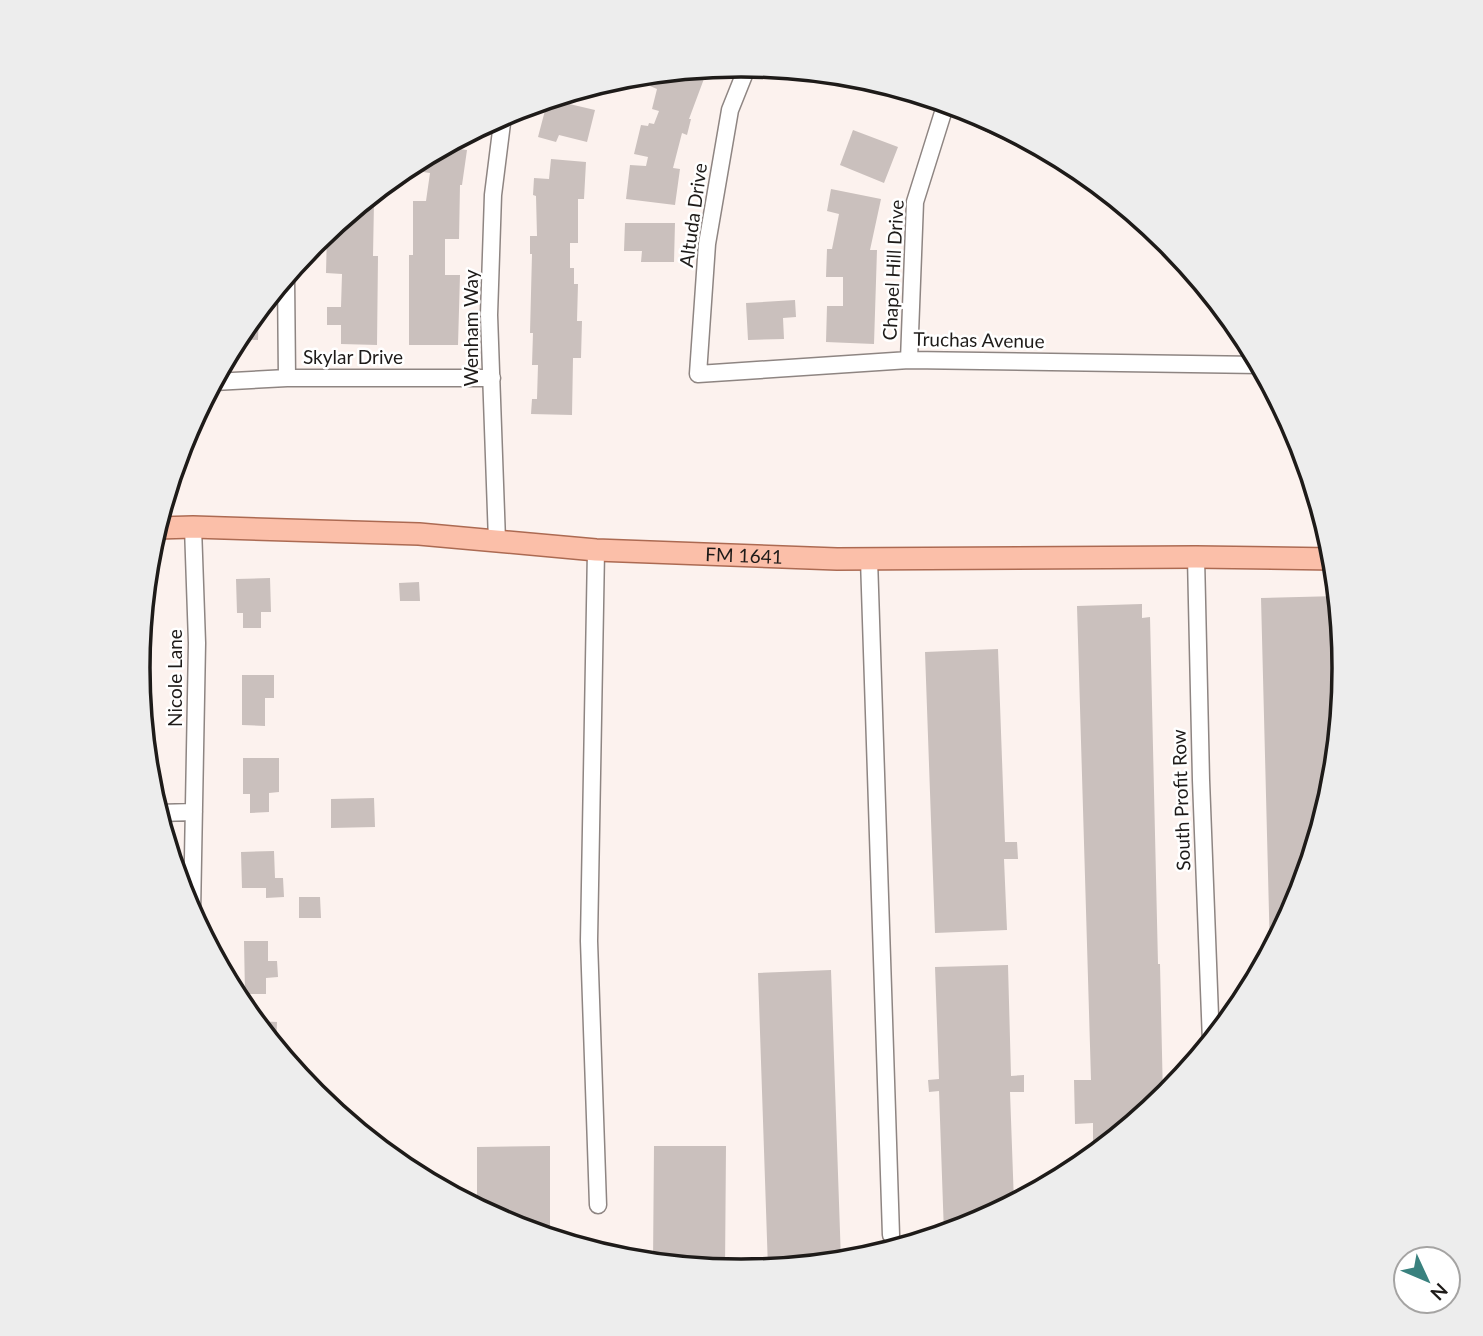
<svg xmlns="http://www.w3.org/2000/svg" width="1483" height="1336" viewBox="0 0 1483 1336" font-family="Lato,sans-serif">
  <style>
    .building { fill: #cac0bd }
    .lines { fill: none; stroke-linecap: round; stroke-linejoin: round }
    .minor-casing { stroke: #8e8582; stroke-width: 19 }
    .major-casing { stroke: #ac6a52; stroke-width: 24 }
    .minor { stroke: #fff; stroke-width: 16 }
    .major { stroke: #fbbfa9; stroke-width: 21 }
    .labels { text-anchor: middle; stroke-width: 5; stroke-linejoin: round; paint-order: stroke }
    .street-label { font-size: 19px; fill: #1e1b19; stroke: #fff }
    .rim { fill: none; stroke: #1e1b19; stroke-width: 3.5 }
  </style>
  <rect width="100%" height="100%" fill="#fcf2ee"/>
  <path class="building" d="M708,68l-19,51h2l-4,16 -5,-2 -9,35 7,1 -5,36 -49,-6 4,-34 16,1 2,-9 -14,-3 7,-29 7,1 1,-3 5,1 5,-13 -7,-2 5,-20 -7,-3 5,-13z
    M548,99l47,11 -8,32 -28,-7 -3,7 -18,-5z
    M853,130l45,17 -14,36 -44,-18z
    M443,147l24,3 -5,35h-2l-1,54h-14v36h15l-2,70h-49v-90h4v-54h13l4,-28 -27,-4z
    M551,159l35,3 -2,37h-6v44h-8v25h4v16h4l-1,37h5l-1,37h-8l-1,57 -41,-1 1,-15h5l1,-34h-6l1,-32h-3l2,-79h-2v-18h7l-1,-40 -3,-1 1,-17 15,1z
    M831,189l50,10 -11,51h7l-3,94 -48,-2 1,-36h16v-29h-17l1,-28h5l7,-35 -12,-3z
    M363,202h11l-1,54h5l-1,89 -36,-1v-19h-14v-18h14l1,-33 -16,-1 1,-42z
    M625,223h50l-1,39h-33l1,-11h-18z
    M795,300l1,17 -13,1 1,21 -36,1 -2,-37z
    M259,310l-1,30 -22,-1 4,-6z
    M270,578l1,34h-10v16h-18v-15h-6l-1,-34z
    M419,582l1,19h-20l-1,-18z
    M1338,596l7,71 -12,1 3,87 -3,31 -34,113 -29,54 -9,-355z
    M1142,604v14l8,-1 8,347h2l3,134 -70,58v-33l-18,1 -1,-44h17l-14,-474z
    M998,649l7,193h12l1,17h-14l3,71 -72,3 -10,-281z
    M242,675h32v23h-9v28l-23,-1z
    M243,758h36v34l-10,1v19l-19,1v-19h-7z
    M374,798l1,29 -44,1v-29z
    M274,851l1,27h8l1,19 -18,1v-10h-24l-1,-36z
    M299,897h21l1,21h-22z
    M244,941h24v20h9l1,16 -12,1v16h-21z
    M1008,965l3,111 13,-1v17h-14l4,111 -42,22 -28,9 -5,-143 -10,1 -1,-12 11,-1 -4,-112z
    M831,970l10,291 -73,8 -10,-296z
    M255,1021l22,1 -1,25 -9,-11z
    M550,1146v91l-40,-12 -33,-17v-61z
    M654,1146h72l-1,124 -72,-7z"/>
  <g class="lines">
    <defs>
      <path id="minor" d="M748,65l-18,45 -23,134 -9,130 211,-14 351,5
        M947,103l98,46
        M286,277l1,101
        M909,360l6,-158 31,-99
        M214,382l73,-4h205
        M497,541l-8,-226 4,-120 10,-80
        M596,550l-7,391 9,264
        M1196,557l5,223 10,262
        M869,559l22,676
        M158,813l36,-1
        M192,913l5,-270 -4,-116"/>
      <g id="major">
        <path id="s1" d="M157,528l36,-1 226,7 177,16 241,9 359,-2 138,2"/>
      </g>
    </defs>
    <use href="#minor" class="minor-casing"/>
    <use href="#major" class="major-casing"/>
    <use href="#minor" class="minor"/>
    <use href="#major" class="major"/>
  </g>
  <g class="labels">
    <g class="street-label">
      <text transform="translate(693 215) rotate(-82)" y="7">Altuda Drive</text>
      <text transform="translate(893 270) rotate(-87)" y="7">Chapel Hill Drive</text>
      <text transform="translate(471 328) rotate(-90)" y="7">Wenham Way</text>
      <text transform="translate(979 340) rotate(1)" y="7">Truchas Avenue</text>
      <text x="353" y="364">Skylar Drive</text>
      <text dy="7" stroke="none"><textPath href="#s1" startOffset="588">FM 1641</textPath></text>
      <text transform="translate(175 678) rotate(-90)" y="7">Nicole Lane</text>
      <text transform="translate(1181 800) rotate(-92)" y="7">South Profit Row</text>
    </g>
  </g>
  <path d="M0 0H1483V1336H0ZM150 668a591 591 0 1 1 1182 0a591 591 0 1 1-1182 0Z" fill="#ededed" fill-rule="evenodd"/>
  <path class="rim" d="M150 668a591 591 0 1 1 1182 0a591 591 0 1 1-1182 0Z"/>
  <g transform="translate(1427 1280) rotate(134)"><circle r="33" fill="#ffffff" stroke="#a5a4a3" stroke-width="2"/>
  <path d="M0-5L12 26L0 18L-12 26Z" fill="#39817e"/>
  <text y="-10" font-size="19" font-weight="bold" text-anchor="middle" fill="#1e1b19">N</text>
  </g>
</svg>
